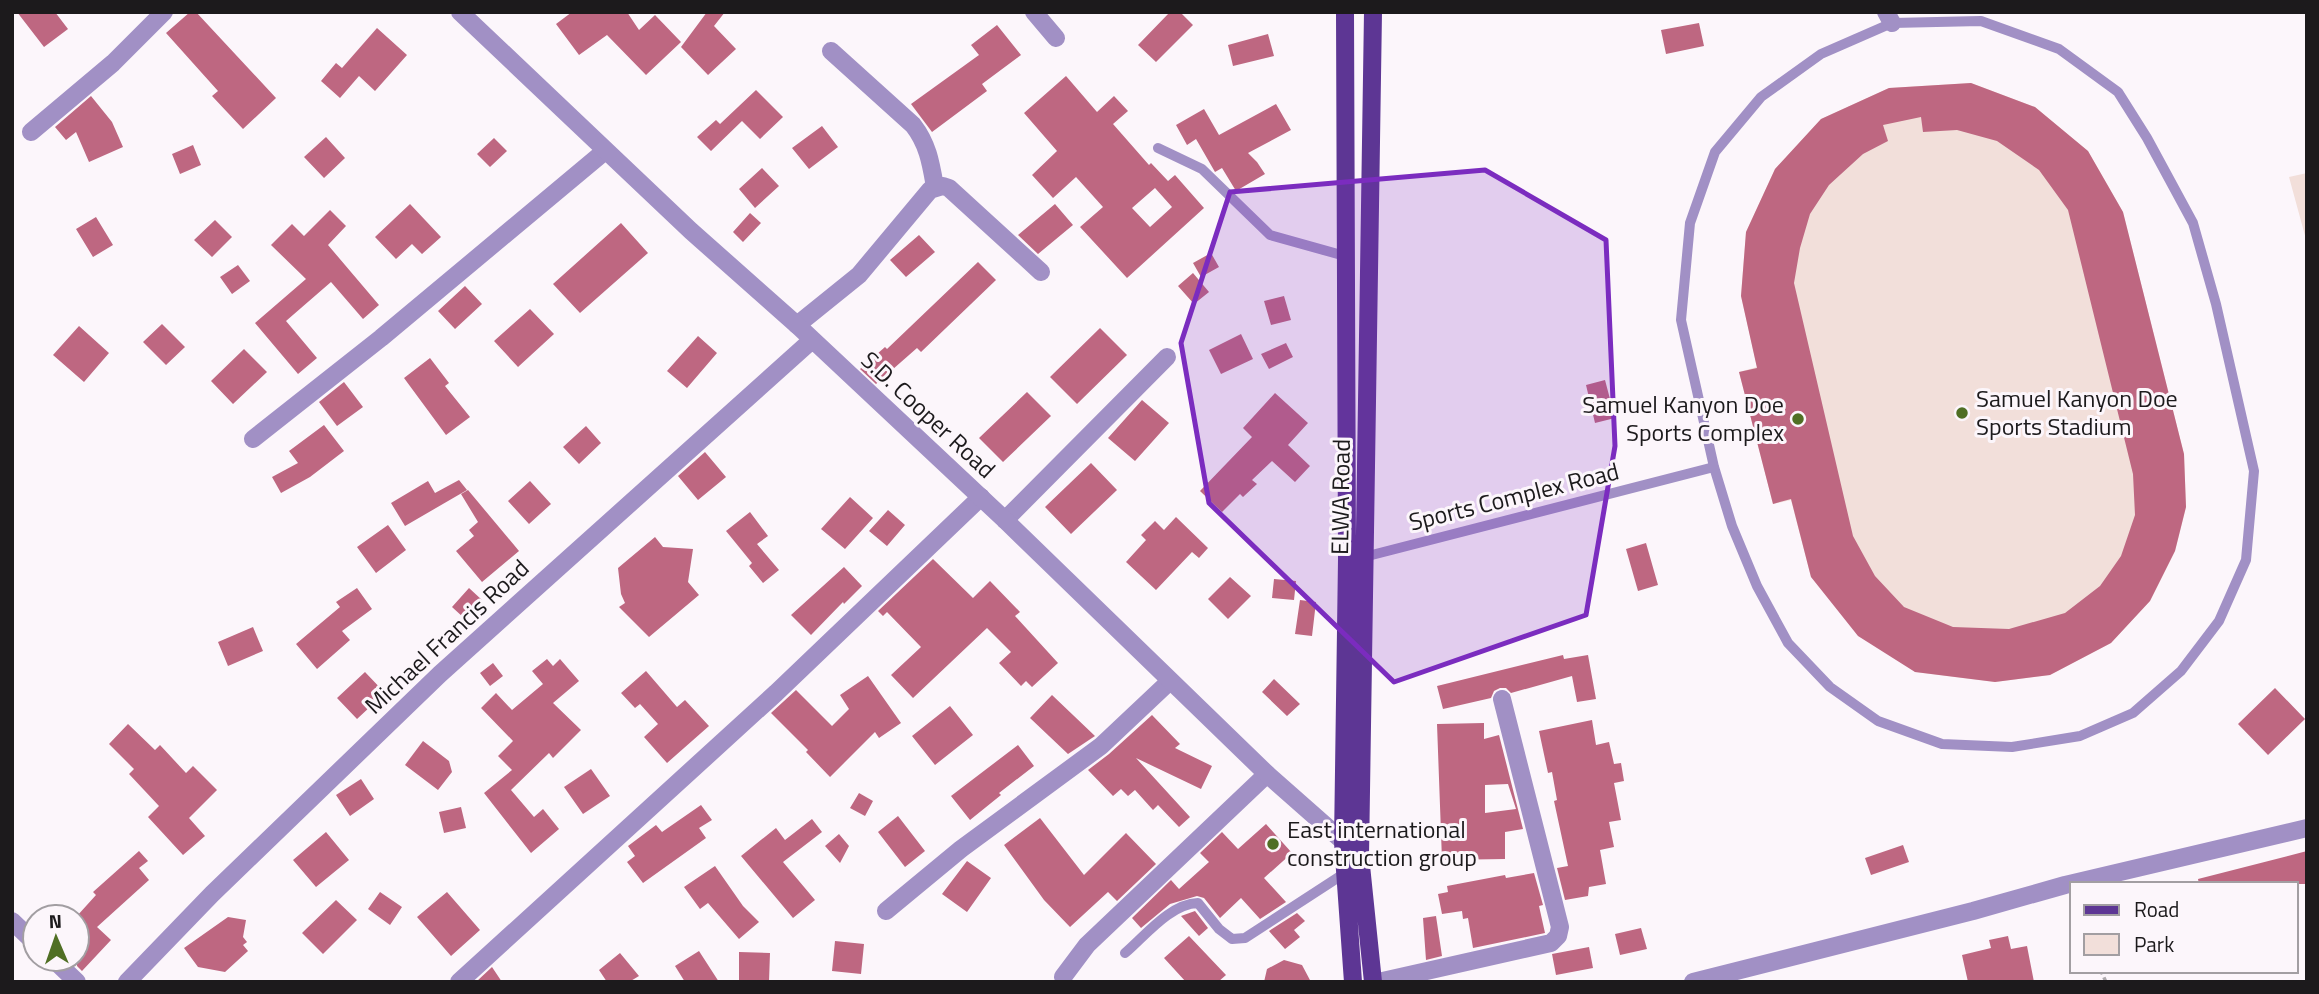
<svg xmlns="http://www.w3.org/2000/svg" width="2319" height="994" viewBox="0 0 2319 994" font-family="'Titillium Web',sans-serif">
  <style>
    .green { fill: #f2dfda }
    .building { fill: #be6781; fill-rule: evenodd }
    .lines { fill: none; stroke-linecap: round; stroke-linejoin: round }
    .path { stroke: #ada8ac; stroke-width: 3.5; stroke-dasharray: 3.5 3.5; stroke-linecap: butt }
    .service { stroke: #a190c5; stroke-width: 10 }
    .minor { stroke: #a190c5; stroke-width: 18 }
    .tertiary { stroke: #a190c5; stroke-width: 18 }
    .primary { stroke: #5d3694; stroke-width: 18 }
    .marked { fill: #7b2cbf; fill-opacity: 0.2; stroke: #7b2cbf; stroke-width: 5; stroke-linejoin: round }
    .poi-dot { fill: #506f24; stroke: #fcf6fb; stroke-width: 2.5 }
    .labels { text-anchor: middle; stroke-width: 6; stroke-linejoin: round; paint-order: stroke }
    .poi-label { font-size: 24px; fill: #1c1a1c; stroke: #fcf6fb; text-anchor: start }
    .street-label { font-size: 24px; fill: #1c1a1c; stroke: #fcf6fb }
  </style>
  <rect width="100%" height="100%" fill="#fcf6fb"/>
  <path class="green" d="M1971,83l64,24 53,44 35,61 61,242 2,53 -11,44 -25,50 -39,42 -61,32 -55,7 -80,-10 -104,-95 -20,-77 -18,4 -34,-132 18,-5 -16,-71 5,-64 29,-63 46,-50 68,-31z
    M2307,173v70l-18,-66z"/>
  <path class="building" d="M17,12h38l13,17 -24,18z
    M190,12h6l80,86 -33,31 -31,-33 6,-5 -52,-58z
    M572,12h55l12,18 16,-15 26,27 -35,33 -39,-40 -28,20 -23,-31z
    M707,12h18l-11,14 22,23 -28,26 -27,-28z
    M1170,12h10l13,13 -37,37 -18,-17z
    M1699,23l5,23 -38,8 -5,-24z
    M997,25l24,30 -39,29 5,7 -55,41 -21,-28 68,-49 -8,-10z
    M377,28l30,27 -32,36 -16,-15 -19,22 -19,-17 15,-18 6,5z
    M1268,34l6,22 -41,10 -5,-21z
    M1066,76l31,36 17,-16 14,15 -15,13 36,41 2,-2 17,18 7,-6 29,33 -77,70 -47,-51 23,-20 -27,-30 -23,21 -21,-23 25,-24 -33,-38zM1155,188l17,19 -22,20 -18,-19z
    M1971,83l64,24 53,44 35,61 61,242 2,53 -11,44 -25,50 -39,42 -61,32 -55,7 -80,-10 -57,-36 -47,-59 -20,-78 -18,5 -34,-132 18,-4 -16,-72 5,-64 29,-63 46,-50 68,-31zM1921,117l2,15 34,-2 40,11 42,29 29,40 65,264 2,41 -14,41 -21,30 -35,27 -56,16 -56,-2 -49,-20 -29,-31 -22,-40 -59,-253 6,-35 10,-34 19,-29 34,-31 25,-13 -5,-16z
    M756,90l27,27 -23,22 -18,-18 -31,30 -14,-14 19,-17 4,4z
    M91,96l21,26 11,25 -34,15 -13,-30 -10,8 -11,-13z
    M1276,104l15,26 -43,23 9,9 8,12 -29,17 -14,-23 -7,4 -19,-33 -9,6 -11,-20 28,-16 15,26z
    M822,126l16,21 -29,22 -17,-21z
    M326,137l19,21 -21,20 -20,-21z
    M494,138l13,13 -17,16 -13,-13z
    M193,145l8,20 -21,9 -8,-20z
    M762,168l17,18 -24,22 -16,-19z
    M410,204l31,33 -19,17 -10,-10 -16,15 -21,-22z
    M1055,204l18,21 -35,29 -20,-19z
    M330,210l16,16 -18,19 51,60 -16,14 -32,-37 -45,39 31,37 -19,16 -43,-51 51,-44 -35,-34 21,-21 12,12z
    M750,213l11,10 -18,19 -10,-10z
    M96,217l17,28 -20,12 -17,-28z
    M215,220l17,17 -20,20 -18,-17z
    M621,223l27,30 -68,60 -27,-29z
    M919,235l16,17 -29,25 -16,-17z
    M1211,253l8,14 -18,10 -8,-14z
    M978,262l18,18 -75,72 -4,-4 -41,36 -16,-15 25,-22 2,2z
    M238,265l12,16 -18,13 -12,-17z
    M1193,273l16,19 -15,12 -16,-18z
    M465,286l17,18 -27,25 -17,-18z
    M1284,296l7,24 -20,5 -7,-24z
    M530,309l24,25 -36,33 -24,-26z
    M162,324l23,23 -19,18 -23,-23z
    M79,326l30,27 -25,29 -31,-27z
    M1100,328l27,27 -50,49 -27,-27z
    M1241,334l12,25 -32,15 -12,-24z
    M698,336l19,17 -30,35 -20,-17z
    M1286,343l7,14 -24,12 -8,-15z
    M244,349l23,23 -34,32 -22,-23z
    M430,358l19,25 -4,3 25,31 -24,18 -42,-57z
    M1605,380l10,38 -20,5 -9,-38z
    M344,382l19,25 -26,19 -18,-24z
    M1027,392l24,24 -48,46 -24,-24z
    M1275,393l33,30 -20,22 22,21 -15,16 -23,-21 -20,19 5,4 -14,13 -3,-3 -18,18 -22,-21 52,-54 -9,-9z
    M1142,400l27,23 -34,38 -27,-23z
    M324,425l20,26 -34,26 -29,16 -9,-16 26,-14 -9,-12z
    M586,426l15,17 -22,21 -16,-17z
    M705,452l21,25 -28,23 -20,-24z
    M1091,463l26,27 -46,44 -26,-27z
    M459,480l8,10 -62,36 -14,-23 37,-22 7,12z
    M530,481l21,23 -22,20 -21,-23z
    M468,490l51,61 -37,31 -26,-31 18,-15 -5,-6 9,-8 -17,-28z
    M850,497l23,21 -28,31 -24,-20z
    M888,510l17,15 -18,21 -18,-15z
    M750,512l18,24 -11,8 22,26 -16,13 -14,-17 3,-3 -26,-32z
    M1176,517l32,31 -9,10 -7,-6 -36,38 -30,-28 20,-22 -5,-5 14,-14 9,9z
    M388,525l18,25 -30,23 -19,-26z
    M655,537l8,10 30,2 -5,33 11,13 -50,42 -30,-30 6,-4 -4,-9 -3,-26z
    M1646,543l12,42 -20,6 -12,-42z
    M933,559l40,39 17,-17 30,31 -5,4 43,47 -26,24 -6,-6 -5,5 -22,-23 12,-11 -24,-24 -74,70 -22,-23 30,-28 -34,-35 -4,4 -5,-5z
    M844,567l18,19 -18,18 -1,-2 -32,33 -20,-20z
    M1230,577l21,19 -23,23 -20,-20z
    M1274,579l22,2 -2,19 -22,-2z
    M357,588l15,21 -30,22 8,9 -33,29 -21,-25 44,-37 -4,-5z
    M469,588l13,12 -18,18 -12,-11z
    M1300,600l16,2 -4,34 -17,-2z
    M253,627l10,24 -35,15 -10,-24z
    M1563,655l1,4 24,-4 8,44 -19,3 -5,-26 -61,17 -5,-5h-6l-6,3 -3,7 -48,11 -6,-23z
    M547,659l6,7 7,-7 19,22 -26,22 28,27 -28,28 -4,-5 -38,37 23,27 9,-8 16,20 -28,24 -47,-60 28,-23 -14,-14 15,-15 -32,-33 15,-15 16,17 31,-26 -11,-13z
    M493,663l10,13 -13,10 -10,-13z
    M646,671l31,36 8,-7 24,26 -42,37 -23,-26 14,-13 -18,-20 -5,4 -14,-15z
    M365,672l20,21 -28,26 -20,-21z
    M868,676l33,47 -22,15 -4,-6 -45,45 -24,-25 2,-2 -37,-37 25,-23 36,36 17,-17 -9,-14z
    M1274,679l26,25 -13,12 -25,-24z
    M2275,688l30,31 -37,36 -30,-31z
    M1052,695l43,41 -27,18 -38,-36z
    M950,706l23,29 -38,30 -23,-29z
    M1152,715l28,29 -5,4 37,18 -11,23 -65,-31 54,59 -11,10 -21,-22 -5,5 -18,-20 -7,6 -7,-7 -8,7 -25,-26 21,-16z
    M1592,720l4,25 13,-3 5,22 7,-1 3,18 -10,2 7,37 -12,2 5,25 -14,3 6,34 -17,3 -1,9 -23,4 -8,-32 11,-2 -14,-65 3,-1 -5,-28 -4,1 -9,-42z
    M1484,723v16l15,-4 24,94 -18,3v27l-63,1 -5,-136zM1508,784l8,25 -31,4v-28z
    M128,724l27,26 5,-5 26,28 7,-7 24,24 -28,28 16,18 -22,19 -35,-38 11,-11 -30,-32 5,-5 -25,-25z
    M423,741l26,20 3,11 -14,18 -33,-25z
    M1018,745l16,21 -35,27 2,2 -31,25 -19,-24z
    M591,769l19,27 -27,18 -19,-27z
    M361,779l13,20 -24,17 -14,-21z
    M859,793l14,8 -8,15 -15,-8z
    M701,805l11,15 -13,8 7,10 -63,45 -16,-21 8,-6 -7,-10 28,-21 6,7z
    M461,807l5,21 -22,5 -5,-21z
    M898,816l27,35 -20,16 -27,-35z
    M1040,818l44,57 42,-42 30,31 -39,37 -9,-9 -38,35 -26,-27 -40,-55z
    M812,819l10,13 -39,30 32,38 -22,18 -52,-62 35,-28 9,12z
    M1266,824l26,29 -28,25 22,24 -26,17 -19,-21 -21,20 -16,-20 -7,-2 -27,8 -29,24 -9,-10 39,-38 8,9 30,-27 -9,-9 22,-21 16,17z
    M326,832l23,28 -33,27 -23,-27z
    M839,834l10,12 -9,17 -15,-17z
    M1903,845l6,17 -38,13 -6,-17z
    M139,851l9,10 -9,7 10,12 -52,47 14,13 -29,31 -5,-5v-50l19,-21 -3,-3z
    M2307,851v33h-108l-1,-5z
    M967,861l24,17 -24,34 -25,-18z
    M715,866l28,40 16,16 -20,17 -31,-36 -8,6 -16,-22z
    M1534,873l9,32 -4,1 6,27 -72,15 -5,-30 -5,1 -1,-8 -20,3 -4,-20 10,-2 -1,-6 58,-11 1,3z
    M380,892l22,15 -12,18 -22,-16z
    M447,892l33,38 -29,26 -34,-39z
    M336,900l21,20 -34,34 -21,-21z
    M1195,911l13,17 -9,8 -18,-20z
    M1297,913l8,8 -11,9 6,7 -15,12 -16,-18z
    M1436,916l6,40 -16,4 -3,-42z
    M228,917l18,3 -3,17 4,5 -4,3 5,6 -23,21 -27,-5 -14,-19z
    M1641,928l6,21 -27,6 -5,-21z
    M1189,936l37,39 -8,7h-32l-22,-24z
    M2008,936l3,13 16,-3 7,36h-66l-6,-27 29,-7 -2,-8z
    M835,941l29,3 -3,30 -29,-3z
    M1589,947l4,21 -37,7 -4,-21z
    M699,951l20,31h-34l-10,-16z
    M739,952l31,1 -1,29h-30z
    M620,953l19,23 -10,6h-22l-8,-12z
    M1284,960l18,5 9,17h-47l3,-13z
    M492,967l10,15h-26z"/>
  <g class="lines">
    <path class="path" d="M2101,971l5,11"/>
    <path class="service" d="M1981,21l78,28 59,43 29,46 46,85 23,81 38,167 -8,89 -27,61 -38,50 -48,42 -53,23 -68,11 -70,-3 -64,-23 -48,-34 -42,-44 -31,-57 -25,-60 -18,-59 -33,-147 9,-97 25,-71 46,-55 60,-43 71,-31z
      M1158,148l44,21 68,66 75,21
      M1364,557l350,-90
      M1125,953c21,-18 45,-49 73,-50l21,26 13,10 13,-1 100,-65"/>
    <path class="minor" d="M1034,12l22,26
      M1886,12l6,11
      M831,51l82,74c15,19 18,39 22,62
      M31,132l82,-69 51,-51
      M797,325l62,-50 71,-85 13,-4 6,2 92,84
      M253,439l128,-101 224,-187
      M1005,520l162,-163
      M886,911l75,-62 140,-103 69,-65
      M1063,977l24,-32 180,-171
      M459,982l317,-289 205,-196
      M1378,982l173,-39 7,-7 2,-9 -58,-228
      M1693,982l280,-71 92,-26 242,-57"/>
    <path class="tertiary" d="M460,12l231,219 106,94 208,195 262,254 85,75
      M12,921l23,22
      M53,959l24,23
      M127,982l85,-88 228,-220 372,-334"/>
    <path class="primary" d="M1345,12l2,547 -4,283 10,140
      M1373,982l-13,-126 13,-844"/>
  </g>
  <path class="marked" d="M1485,170l121,70 9,206 -29,169 -192,67 -185,-179 -28,-160 49,-151z"/>
  <g class="poi-dot">
    <circle cx="1962" cy="413" r="7"/>
    <circle cx="1798" cy="419" r="7"/>
    <circle cx="1273" cy="844" r="7"/>
  </g>
  <g class="labels">
    <g class="poi-label">
      <text x="1976" y="407">Samuel Kanyon Doe<tspan x="1976" dy="28">Sports Stadium</tspan></text>
      <text x="1784" y="413" text-anchor="end">Samuel Kanyon Doe<tspan x="1784" dy="28">Sports Complex</tspan></text>
      <text x="1287" y="838">East international<tspan x="1287" dy="28">construction group</tspan></text>
    </g>
    <g class="street-label">
      <text transform="translate(928 415) rotate(43)" y="8">S.D. Cooper Road</text>
      <text transform="translate(1341 497) rotate(-89)" y="8">ELWA Road</text>
      <text transform="translate(1514 497) rotate(-14)" y="8">Sports Complex Road</text>
      <text transform="translate(447 637) rotate(-43)" y="8">Michael Francis Road</text>
    </g>
  </g>
  <rect width="2319" height="994" fill="none" stroke="#1c1a1c" stroke-width="28"/>
  <rect x="2070" y="882" width="228" height="91" fill="#fcf6fb" stroke="#a29ea2" stroke-width="2"/>
  <rect x="2084" y="905" width="35" height="10" fill="#5d3694" stroke="#a29ea2" stroke-width="2"/>
  <text x="2134" y="917" font-size="21" fill="#1c1a1c">Road</text>
  <rect x="2084" y="934" width="35" height="21" fill="#f2dfda" stroke="#a29ea2" stroke-width="2"/>
  <text x="2134" y="952" font-size="21" fill="#1c1a1c">Park</text>
  <g transform="translate(56 938) rotate(358)"><circle r="33" fill="#fcf6fb" stroke="#a29ea2" stroke-width="2"/>
  <path d="M0-5L12 26L0 18L-12 26Z" fill="#506f24"/>
  <text y="-10" font-size="19" font-weight="bold" text-anchor="middle" fill="#1c1a1c">N</text>
  </g>
</svg>
